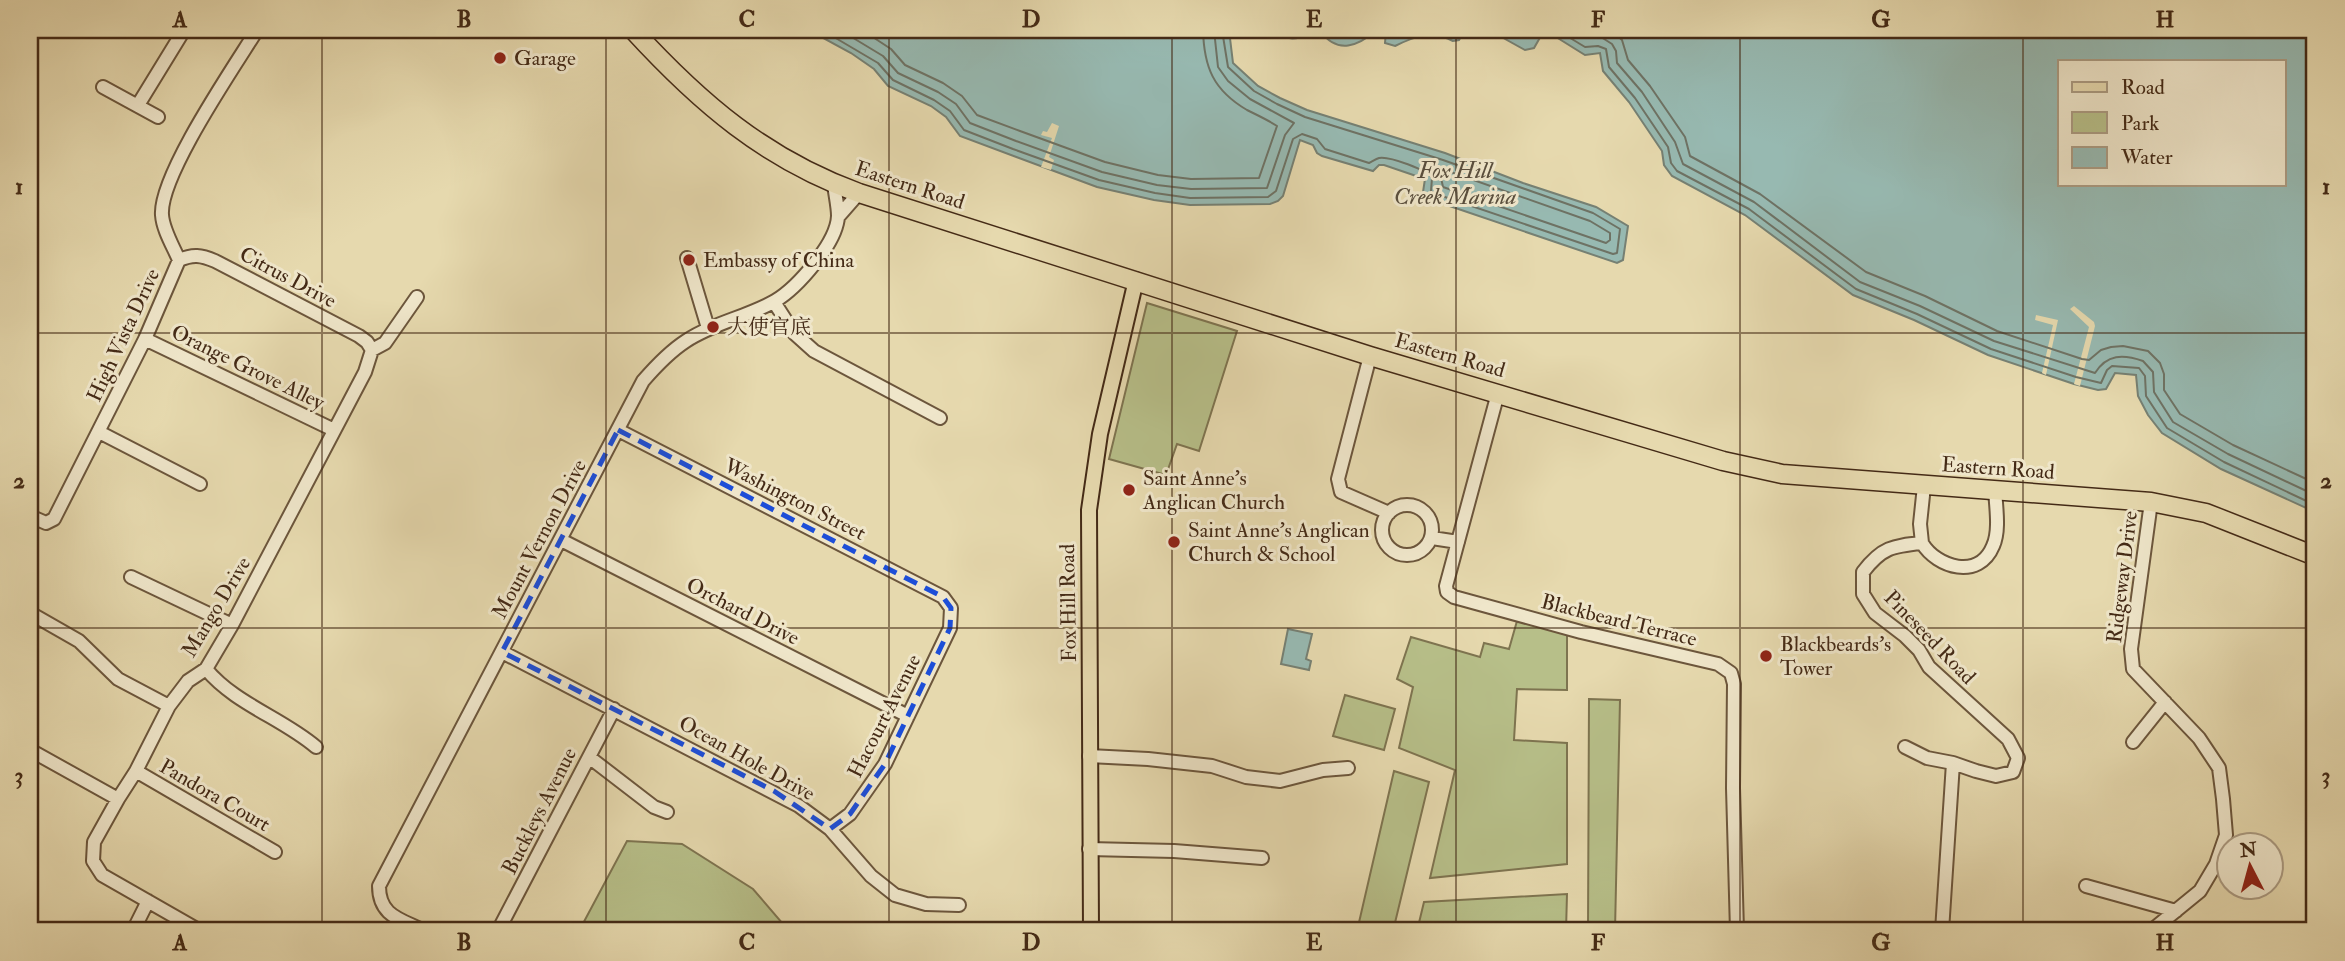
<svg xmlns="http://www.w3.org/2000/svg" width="2345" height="961" viewBox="0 0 2345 961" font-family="'IM FELL Double Pica','Noto Serif SC',serif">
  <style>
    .green { fill: #b7bf89; stroke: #7e7450; stroke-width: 2 }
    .water { fill: #97b9b1; stroke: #768073; stroke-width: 2; fill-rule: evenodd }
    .pier { fill: #e6d9ae }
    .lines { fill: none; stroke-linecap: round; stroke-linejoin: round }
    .shore { stroke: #6e7264; stroke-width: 2 }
    .minor-casing { stroke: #6c563c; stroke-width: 16 }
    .major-casing { stroke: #442a16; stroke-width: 18 }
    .highway-casing { stroke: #442a16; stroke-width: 21 }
    .minor { stroke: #efe6ca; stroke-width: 12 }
    .major { stroke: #e6d9ae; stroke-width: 14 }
    .highway { stroke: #e6d9ae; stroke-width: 18 }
    .marked { fill: none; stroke: #1d4ed8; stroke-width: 5; stroke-dasharray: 14 9; stroke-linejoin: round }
    .grid { fill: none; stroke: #442a16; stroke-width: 2; stroke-opacity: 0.55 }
    .poi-dot { fill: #8f2418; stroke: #efe6ca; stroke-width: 2.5 }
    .labels { text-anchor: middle; stroke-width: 6; stroke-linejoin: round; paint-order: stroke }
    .poi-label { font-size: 21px; fill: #442a16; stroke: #efe6ca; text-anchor: start }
    .street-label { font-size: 21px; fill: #442a16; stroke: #efe6ca }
    .water-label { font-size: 23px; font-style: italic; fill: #594e3d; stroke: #efe6ca }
    .neatline { fill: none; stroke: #442a16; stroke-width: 2.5 }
    .grid-label { font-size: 23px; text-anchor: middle; font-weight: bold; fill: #442a16 }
  </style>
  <rect width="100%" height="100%" fill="#e6d9ae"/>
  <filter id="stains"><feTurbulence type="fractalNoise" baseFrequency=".00286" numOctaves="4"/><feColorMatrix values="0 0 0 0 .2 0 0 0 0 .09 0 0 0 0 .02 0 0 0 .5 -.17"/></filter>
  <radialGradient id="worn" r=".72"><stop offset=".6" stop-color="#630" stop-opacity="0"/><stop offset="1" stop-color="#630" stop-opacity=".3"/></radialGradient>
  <path class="green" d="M1147,303l90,28 -38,120 -22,-7 -11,31 -57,-16z
    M1517,621l50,12v57l-50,-1 -3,51 53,3v121l-137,14 25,-108 -56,-22 14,-61 -16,-8 14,-42 69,20 4,-14 25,6z
    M1345,695l50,14 -11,41 -51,-14z
    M1589,699l31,1 -5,231h-27z
    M1394,771l35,11 -36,149h-36z
    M627,841l55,3 71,45 36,42h-210z
    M1567,894l-1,37h-149l7,-29z"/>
  <path class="water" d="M794,30h435l4,33 25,23 22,12 27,12 138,43 78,30 73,24 32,19 -5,34 -6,3 -185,-63 -9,-8 2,-13 -41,-14h-5l-6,6 -51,-15 -5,-3 -4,-8 -13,-5 -17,56 -5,5 -8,3 -80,1 -36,-5 -57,-13 -137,-51 -14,-19 -15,-11 -43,-20 -14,-17 -23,-16 -35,-19 -18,-1z
    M1271,30h106c-19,16 -39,25 -57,1 -22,7 -27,13 -49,-1z
    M1386,30h83l-6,3 -4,7 -6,1c-20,-11 -38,-5 -58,5l-10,-3z
    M1489,30h826v482l-94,-43 -59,-36 -14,-18 -10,-19 -2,-21 -21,-2 -9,16 -8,1 -24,-6 -86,-29 -74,-35 -61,-25 -108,-80 -73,-39 -8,-11 -2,-14 -33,-49 -26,-31 -3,-18 -15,2 -37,-23 -6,2 -8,14 -9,2zM2060,61h224v123h-224z
    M1288,629l24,5 -6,25 5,2 -2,9 -28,-6z"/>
  <path class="pier" d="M1052,123l7,3 -10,31 5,3 -3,10 -10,-3 11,-29 -11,-3 2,-4 4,1z
    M2074,306l20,16 1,4 -15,60 -6,-2 15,-57 -19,-18z
    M2036,315l22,5 -12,55 -4,-2 11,-48 -18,-5z"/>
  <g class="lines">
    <path class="shore" d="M822,30l56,33 15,17 41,20 16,11 14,19 49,19 86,31 56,13 35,5 78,-1 8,-6 17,-52 9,-5 15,5 8,10 44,14c4,-2 7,-4 10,-5 10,-2 49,12 53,20l-1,13 5,3 177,60 4,-1 3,-24 -27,-16 -150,-53 -138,-43 -28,-13 -23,-13 -26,-24 -6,-37
      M840,30l43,26 15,17 40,19 18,12 14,19 46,18 86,31 55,13 34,4 76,-1 18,-53 9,-12 -44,-24 -22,-18 -10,-14 -4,-37
      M862,30l29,19 14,16 38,18 19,13 15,19 43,16 85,31 53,13 33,4 68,-1 18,-52c-9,-6 -20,-11 -30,-16 -34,-20 -43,-43 -44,-80
      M1557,30l28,17 13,-1 8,3 3,18 26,31 33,49 3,16 6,8 72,38 107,80 61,25 74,35 85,28 25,6 6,-13 5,-4 27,2 6,8 1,20 21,32 57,34 91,43
      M1574,30l12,7h15l11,7 4,7 1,12 25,29 33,50 8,22 71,38 106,80 60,24 74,35 101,32c12,-19 28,-19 48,-12l10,11 1,20 19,30 55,32 87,41
      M1611,30l11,10 6,20 22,26 35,51 5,19 70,38 106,78 59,24 72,35 85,28 7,1 12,-10 10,-3 12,-1 25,5 12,12 4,11v16l16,24 53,31 82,38
      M1445,170l145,51 20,12v7l-4,3 -163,-56 -3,-14z"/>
    <defs>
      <path id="minor" d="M103,87l55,30
        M138,105l46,-75
        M838,217l21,-24
        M687,258l21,70
        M179,260c14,-6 22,-5 36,1l144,75 8,6 5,8
        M774,302l20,31 20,18 126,67
        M145,339l189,91
        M1370,356l-32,123 3,13 48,21
        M1498,393l-52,193 1,6 7,5 127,35 137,32 13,9 3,11 -1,104 4,143
        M618,430l325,167 8,11 -1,20 -65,136 -35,50 -20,15
        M99,432l101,52
        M2151,502l-20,147 2,20 66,69 20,30 4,31 3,36 -10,29 -16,27 -49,40
        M1382 530a25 25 0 1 1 50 0a25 25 0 1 1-50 0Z
        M30,516l16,7 8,-4 91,-180 34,-79c-6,-14 -16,-30 -17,-45 -3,-39 72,-148 95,-185
        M1432,538l26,4
        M561,540l347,176
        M1922,543c15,25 57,37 71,3 7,-15 3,-39 2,-56
        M131,577l101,48
        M30,613l49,28 39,38 51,27
        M502,652l297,154 31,23 41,47 24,19 31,9 33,1
        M206,669c29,35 76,49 110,78
        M2133,742l32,-40
        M1905,747l22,11 26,5 23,8 20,5 17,-4 5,-14 -10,-19 -79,-72 -10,-17 -14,-14 -30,-23 -12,-19v-22c19,-25 30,-26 59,-29l-2,-19 4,-38
        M30,750l88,49
        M1089,756l59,3 64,7 34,11 34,4 43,-11 25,-2
        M589,757l65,50 13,5
        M136,771l139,81
        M1089,849l85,2 88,7
        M2086,886l90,25
        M133,931l15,-30
        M200,931l-98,-56 -9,-14 1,-19 24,-43 18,-28 33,-65 19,-25 18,-12 26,-44 133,-253 7,-22 13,-7 32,-46
        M424,931c-24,-12 -45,-15 -45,-45l264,-505c13,-15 26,-29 43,-40 27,-18 61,-24 89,-40 22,-13 62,-58 63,-85 0,-10 -3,-22 -4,-32
        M498,931l116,-222
        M1942,931l11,-168"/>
      <path id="major" d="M1091,931l-2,-421 11,-76 36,-154"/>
      <path id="highway" d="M633,30c67,73 132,129 226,163l511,163 353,105 59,13 369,28 55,11 109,43"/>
    </defs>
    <use href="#minor" class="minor-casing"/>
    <use href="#major" class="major-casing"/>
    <use href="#highway" class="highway-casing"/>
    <use href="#minor" class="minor"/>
    <use href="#major" class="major"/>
    <use href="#highway" class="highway"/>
  </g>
  <path class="marked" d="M618,430l325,167 8,11 -1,20 -65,136 -35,50 -20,15 -56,-38 -272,-139z"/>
  <path class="grid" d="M322,30v901M606,30v901M889,30v901M1172,30v901M1456,30v901M1740,30v901M2023,30v901M30,333h2285M30,628h2285"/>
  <g class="poi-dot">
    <circle cx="500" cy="58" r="7"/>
    <circle cx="689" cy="260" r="7"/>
    <circle cx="713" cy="327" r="7"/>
    <circle cx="1129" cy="490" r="7"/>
    <circle cx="1174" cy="542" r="7"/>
    <circle cx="1766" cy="656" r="7"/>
  </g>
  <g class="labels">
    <g class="poi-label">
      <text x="514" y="65">Garage</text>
      <text x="703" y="267">Embassy of China</text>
      <text x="727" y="334">大使官底</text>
      <text x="1143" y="485">Saint Anne's<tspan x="1143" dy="24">Anglican Church</tspan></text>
      <text x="1188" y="537">Saint Anne's Anglican<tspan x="1188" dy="24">Church &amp; School</tspan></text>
      <text x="1780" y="651">Blackbeards's<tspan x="1780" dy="24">Tower</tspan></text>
    </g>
    <g class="street-label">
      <text transform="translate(910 185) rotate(18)" y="7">Eastern Road</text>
      <text transform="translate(288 277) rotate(28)" y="7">Citrus Drive</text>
      <text transform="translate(123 335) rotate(-65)" y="7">High Vista Drive</text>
      <text transform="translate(1450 355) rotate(16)" y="7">Eastern Road</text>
      <text transform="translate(248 367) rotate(26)" y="7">Orange Grove Alley</text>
      <text transform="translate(1998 468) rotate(4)" y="7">Eastern Road</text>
      <text transform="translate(795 499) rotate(27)" y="7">Washington Street</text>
      <text transform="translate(539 539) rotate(-62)" y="7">Mount Vernon Drive</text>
      <text transform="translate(2122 577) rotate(-83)" y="7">Ridgeway Drive</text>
      <text transform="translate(1068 603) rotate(-91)" y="7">Fox Hill Road</text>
      <text transform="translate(216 607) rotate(-59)" y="7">Mango Drive</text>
      <text transform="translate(743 611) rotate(27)" y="7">Orchard Drive</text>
      <text transform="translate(1619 620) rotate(14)" y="7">Blackbeard Terrace</text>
      <text transform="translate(1930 637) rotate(46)" y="7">Pineseed Road</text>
      <text transform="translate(884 716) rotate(-63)" y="7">Hacourt Avenue</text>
      <text transform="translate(747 758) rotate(29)" y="7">Ocean Hole Drive</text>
      <text transform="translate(215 795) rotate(30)" y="7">Pandora Court</text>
      <text transform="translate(539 811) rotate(-63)" y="7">Buckleys Avenue</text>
    </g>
    <g class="water-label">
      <text x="1455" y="178">Fox Hill<tspan x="1455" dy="26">Creek Marina</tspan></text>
    </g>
  </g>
  <rect width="2345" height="961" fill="none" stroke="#e6d9ae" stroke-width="77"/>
  <rect x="2058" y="60" width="228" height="126" fill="#efe6ca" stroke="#ab9b82" stroke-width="2"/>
  <rect x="2072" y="82" width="35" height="10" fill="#e6d9ae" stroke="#ab9b82" stroke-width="2"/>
  <text x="2121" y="94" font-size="21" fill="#442a16">Road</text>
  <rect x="2072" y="112" width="35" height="21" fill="#b7bf89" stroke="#ab9b82" stroke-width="2"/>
  <text x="2121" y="130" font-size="21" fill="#442a16">Park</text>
  <rect x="2072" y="147" width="35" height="21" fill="#97b9b1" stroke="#ab9b82" stroke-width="2"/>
  <text x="2121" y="164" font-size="21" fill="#442a16">Water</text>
  <g transform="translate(2250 866) rotate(354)"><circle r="33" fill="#efe6ca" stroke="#ab9b82" stroke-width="2"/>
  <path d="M0-5L12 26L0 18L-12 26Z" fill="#8f2418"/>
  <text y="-10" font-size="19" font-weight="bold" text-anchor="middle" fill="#442a16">N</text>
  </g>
  <rect x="38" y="38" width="2268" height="884" class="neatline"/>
  <g class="grid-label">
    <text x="180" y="27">A</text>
    <text x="464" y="27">B</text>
    <text x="747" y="27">C</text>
    <text x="1031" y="27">D</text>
    <text x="1314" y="27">E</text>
    <text x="1598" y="27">F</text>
    <text x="1881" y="27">G</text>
    <text x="2165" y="27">H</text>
    <text x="19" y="194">1</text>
    <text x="2326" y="194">1</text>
    <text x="19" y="488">2</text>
    <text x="2326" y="488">2</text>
    <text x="19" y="783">3</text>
    <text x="2326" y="783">3</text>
    <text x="180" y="950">A</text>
    <text x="464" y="950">B</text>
    <text x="747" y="950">C</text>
    <text x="1031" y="950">D</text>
    <text x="1314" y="950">E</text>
    <text x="1598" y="950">F</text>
    <text x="1881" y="950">G</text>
    <text x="2165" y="950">H</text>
  </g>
  <rect width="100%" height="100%" filter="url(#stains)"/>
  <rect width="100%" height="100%" fill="url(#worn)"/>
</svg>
